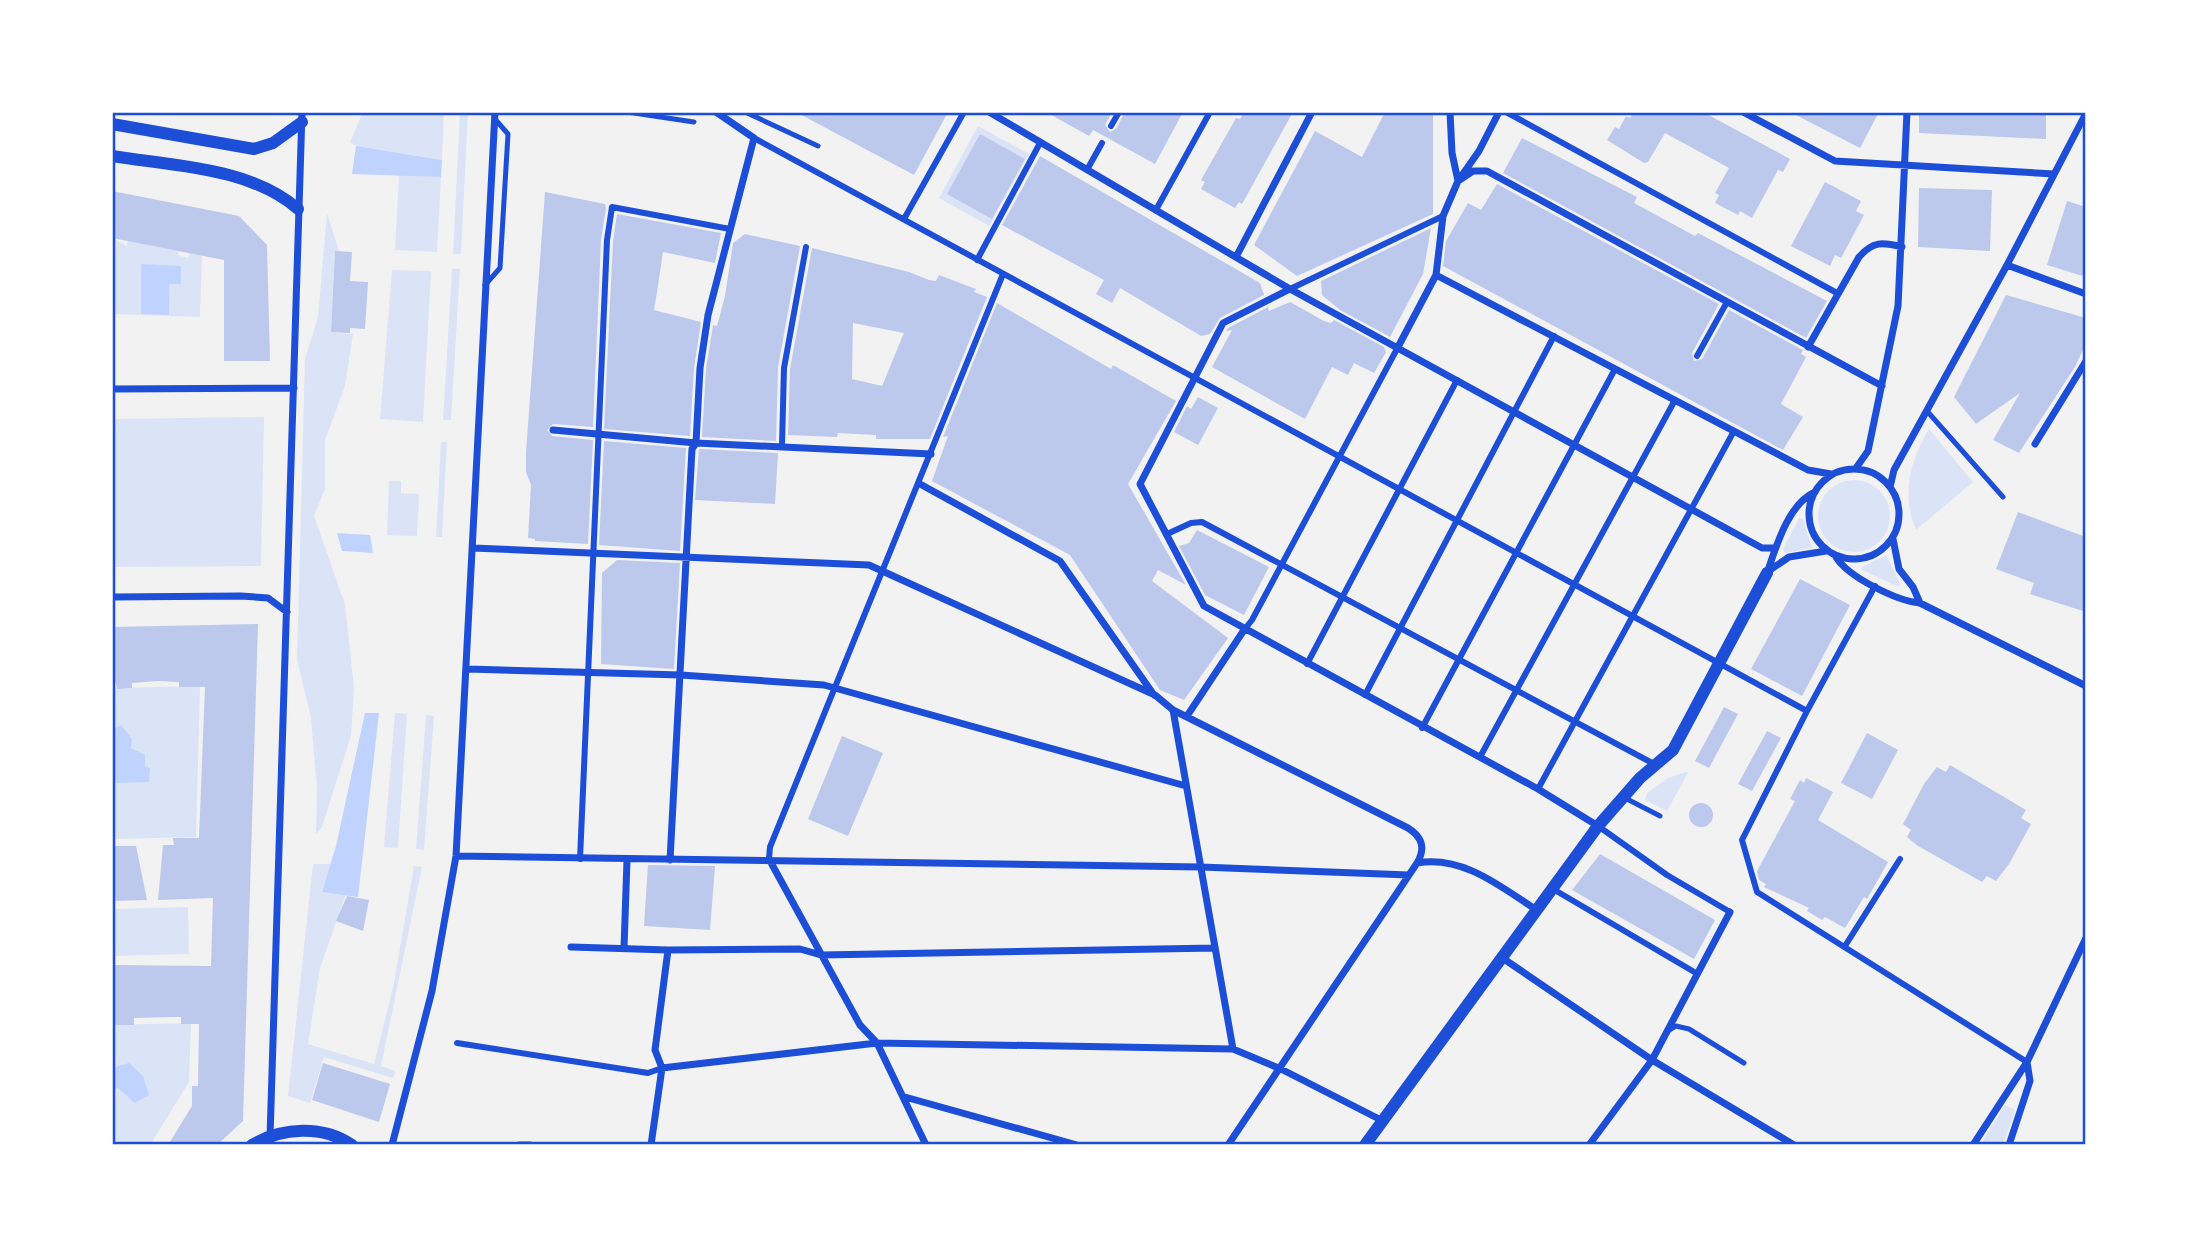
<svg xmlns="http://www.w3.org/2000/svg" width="2198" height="1257" viewBox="0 0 2198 1257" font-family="'Varela Round',sans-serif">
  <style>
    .green { fill: #dbe4f7 }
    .water { fill: #bfd3fe }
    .building { fill: #bdc9ec; fill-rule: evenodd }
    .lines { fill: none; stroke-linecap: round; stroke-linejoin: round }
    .service { stroke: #1d4ed8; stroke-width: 5 }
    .pedestrian { stroke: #1d4ed8; stroke-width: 6 }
    .minor { stroke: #1d4ed8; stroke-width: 7 }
    .tertiary { stroke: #1d4ed8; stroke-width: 12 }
    .neatline { fill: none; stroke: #1d4ed8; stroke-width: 2.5 }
  </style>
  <rect width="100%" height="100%" fill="#f2f2f2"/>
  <path class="green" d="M363,112h81l-2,48 -86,-14 -6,-4z
    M460,112h8l-7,142h-8z
    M978,126l51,28 -40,72 -50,-28z
    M399,175l42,2 -4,75 -42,-2z
    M327,213l12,38h-4l-4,81 22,2 -8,52 -20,54v49l-11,27 31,88 9,84 -3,48 -29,91 -6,7 1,-46 -6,-70 -14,-58 8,-301 13,-42z
    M112,238l15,8 1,-5 50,10v4l10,3 2,-5 12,2 -2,62 -88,-3z
    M452,269h8l-9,151h-8z
    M392,270l39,1 -8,151 -43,-3z
    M264,417l-3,149 -149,1v-148z
    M1929,429l44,53 -57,48c-15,-36 -6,-69 13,-101z
    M441,442h6l-5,95h-6z
    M1818 516a36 36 0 1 1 72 0a36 36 0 1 1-72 0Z
    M389,481h12v12l18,1 -2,42 -30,-1z
    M1799,518l4,1 9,29 -27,5 -2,-4z
    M1886,555l14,28 -1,4 -37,-17v-3z
    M200,686l-4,151 -84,2v-151z
    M395,713l12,1 -9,134 -14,-1z
    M426,715l8,1 -10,134 -8,-1z
    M1689,771l-22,40 -22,-11 2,-7 21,-15z
    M313,864h18l-9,28 24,2 -26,74 -12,76 66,20 20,-81 20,-117 8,1 -41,199 14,5 -2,7 -69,-21 -14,46 -22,-7z
    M188,907l1,47 -77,2v-47z
    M191,1023l-2,59 -39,63h-38v-120z
    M2005,1105l10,5 -12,35h-23z"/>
  <path class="water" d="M356,146l86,14 -1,17 -89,-3z
    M141,264l40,2v18h-12v31l-28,-1z
    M337,533l33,2 3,18 -31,-2z
    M365,713h14l-21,184 -36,-5 14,-46z
    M121,725l11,14 -1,9 14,7v12l5,1 -1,14 -37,1v-54z
    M129,1063l14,13 6,19 -14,8 -17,-15 -6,2v-22z"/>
  <path class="building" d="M796,112h152l-34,63z
    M1046,112h66l-7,13 5,7 6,-3 9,-17h58l-28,52 -62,-34 -4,6z
    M1244,112h49l-51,92 -3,-2 -4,6 -34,-19 4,-7 -4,-2 35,-62 4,1z
    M1385,112h48v102l-136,62 -43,-31 61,-114 47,26z
    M1633,112h70l87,47 -7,13 -5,-2 -26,48 -12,-7 -2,4 -23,-12 4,-8 -4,-2 14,-25 -64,-35 -17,29 -4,1 -37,-23 8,-13 4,2 7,-13 4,2z
    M1790,112h89l-19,36z
    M1919,112h127v27l-127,-6z
    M980,134l45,25 -33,60 -45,-25z
    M1522,138l115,59 -3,6 61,33 3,-3 129,68 -21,37 -303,-165z
    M1040,156l220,127 4,12 -44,23 -10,16 -9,2 -81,-48 -8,15 -16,-9 8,-14 -102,-55z
    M1825,182l36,19 -5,10 8,4 -23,43 -6,-3 -5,11 -39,-20z
    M1497,184l222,120 -27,49 2,8 8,-2 27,-49 74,40 -2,4 5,3 -25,47 22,13 -20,33 -340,-184 3,-25 22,-38 13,7z
    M1919,188l73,2 -2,61 -72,-4z
    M112,191l127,25 28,29 3,116h-46v-101l-112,-22z
    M545,192l60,12 1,4 -5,32 -8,187 -40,-3 -6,6 5,6 41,4 -5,104 -53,-3v-2l-7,-1 3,-53 -5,-13v-20z
    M2067,201l19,6v70l-39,-12z
    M617,214l104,19 -6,30 -52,-11 -6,40 -3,18 47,12 -7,46 -4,68 -86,-7 9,-188z
    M1431,228l-8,46 -33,63 -50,-27 -18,-15 -1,-14z
    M745,234l55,12 -22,121 -2,74 -74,-4 4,-68 7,-44 4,1 8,-30 8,-53z
    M812,248l97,24 20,8 7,1 3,-6 37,14 -2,3 13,5 -57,142h-54v-4l-38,-2 -1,4 -49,-2 2,-66zM853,323l51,10 -22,53 -30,-7z
    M335,251l17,1 -2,29 18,1 -3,47 -15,-1v5l-19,-1z
    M2006,295l80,23v25l-11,24 -56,86 -26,-13 27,-47 -44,31 -22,-27z
    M1290,302l34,19 7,2 3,-3 50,27 2,5 -12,21 -20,-10 -6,12 -16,-8 -27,52 -93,-52 20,-37 -6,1 2,-3 40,-21 1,4z
    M997,303l114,66 2,-4 63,36 -48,83 58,101 -28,-15 -6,11 76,57 -44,62 -24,-10 -90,-135 -138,-74 16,-45 -5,1z
    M1198,397l20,11 -20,37 -24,-13 13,-26 4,3z
    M604,441l82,7 -6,103 -81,-6z
    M699,449l79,4 -3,51 -80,-4z
    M2018,512l68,25v75l-56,-18 4,-11 -38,-14z
    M1197,530l72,37 -25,48 -39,-20 -26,-49 10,-3z
    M617,560l63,3 -6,106 -73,-5 1,-91z
    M1800,579l50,26 -48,91 -51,-27z
    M258,624l-15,497 -26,24h-49l24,-39v-20h6l1,-62h-18v-7h-10l-37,1v7h-22v-60l99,1 2,-68 -55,2 5,-55h11l-1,-7h26l6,-151h-26v-5l-21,-1 -26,2v5l-15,1 -1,-6h-4v-56z
    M1724,707l14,7 -29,54 -14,-7z
    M1767,731l14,7 -29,53 -14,-7z
    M1867,733l31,17 -26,49 -31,-16z
    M842,736l41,17 -35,83 -40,-17z
    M1950,765l76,45 -5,8 10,6 -22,40 -13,17 -9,-5 -5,6 -64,-36 -11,-9 4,-7 -8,-6 21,-40 13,-17 9,5z
    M1806,778l27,14 -15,28 70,42 -21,37 -3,-2 -19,31 -20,-11 -3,3 -15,-9 2,-3 -45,-21 2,-3 -7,-4 -2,-9 38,-70 -5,-2 10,-19 4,3z
    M1689 815a12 12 0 1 1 24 0a12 12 0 1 1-24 0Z
    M112,846h24l11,54 -35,1z
    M1600,854l115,66 -21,39 -122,-69z
    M648,865l67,1 -5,64 -66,-4z
    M347,896l22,4 -6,31 -27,-10z
    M323,1063l67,21 -11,38 -67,-22z"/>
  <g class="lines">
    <path class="service" d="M627,112l67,10
      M745,112l73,34
      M485,285l15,-17 8,-134 -14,-16
      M1927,411l76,86
      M1625,798l35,18
      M1668,1031l8,-5 13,3 55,34"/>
    <path class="pedestrian" d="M1506,112l331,181
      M1111,126l8,-14
      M754,138l1053,573 68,-125
      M1088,168l14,-25
      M1157,208l53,-96
      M904,219l60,-107
      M977,260l63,-117
      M1290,289l153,-73
      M1697,356l30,-54
      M782,445l2,-77 22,-121
      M1167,534l24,-11 11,-1 452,242
      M1244,630l8,-10 146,-273
      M1307,664l150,-284
      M1365,695l189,-359
      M1807,711l-65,129 15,52 270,170
      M1422,728l193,-359
      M1480,757l195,-357
      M1538,789l196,-358
      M1598,826l69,49 63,37
      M580,859l27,-619 5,-33 118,22
      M769,859l1,-12 233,-573
      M1553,889l143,84
      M1845,946l55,-87
      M457,1043l191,30 14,-5"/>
    <path class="minor" d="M989,112l301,177 472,259h13
      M1450,112l2,41 6,28 15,-10h14l395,215
      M1743,112l92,49 219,13
      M1236,257l76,-145
      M2007,265l79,29
      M1436,275l372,195 23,4
      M1290,289l-67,34 -83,161 64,122 334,183 60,37
      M1398,347l38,-72 7,-59 15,-35 21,-30 20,-39
      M1808,347l51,-90c14,-16 23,-15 43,-10
      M112,389l182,-1
      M553,430l143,13 235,11
      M2035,444l51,-83
      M1856,468l12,-17 30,-145 9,-194
      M1809 514a45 45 0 1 1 90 0a45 45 0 1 1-90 0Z
      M920,484l140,77 94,134
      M1890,487l4,-17 113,-205 79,-152
      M1893,539l6,30 14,18 7,16
      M473,548l396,17 286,130 18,15 235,118c14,9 18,20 9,35
      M1836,557c12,20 61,44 84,46l166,83
      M1767,572l22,-15 37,-6
      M1767,573c9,-26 21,-69 48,-81
      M112,597l129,-1 27,2 19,14
      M468,669l213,6 143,10 362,101
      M1173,710l60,339
      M1187,716l57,-86
      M456,856l745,11 208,8 8,-12c45,-8 83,23 118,46
      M769,859l91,166 17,18 49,102
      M670,860l22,-411 4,-6 4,-75 8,-53 46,-177 -38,-26
      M571,947l97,3 132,-1 21,6 394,-7
      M624,948l3,-88
      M1501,957l151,103 142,85
      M2027,1062l59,-124
      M662,1068l215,-25 356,6 48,20 102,52
      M905,1097l172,48
      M270,1137l32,-1025
      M392,1145l40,-154 24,-135 39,-744
      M519,1145h11
      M651,1145l11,-77 -7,-18 13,-100
      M1228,1145l181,-270
      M1589,1145l63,-85 78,-148
      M1973,1145l54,-83 3,19 -21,64
      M2085,1145l1,-2"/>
    <path class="tertiary" d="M112,124l142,25 19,-6 29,-21
      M112,156c61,10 138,11 186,53
      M252,1145c30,-18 71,-20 100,0
      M1365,1145l233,-319 42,-48 33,-28 94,-177"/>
  </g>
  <rect width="2198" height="1257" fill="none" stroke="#ffffff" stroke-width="228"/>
  <rect x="114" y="114" width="1970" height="1029" class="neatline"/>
</svg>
